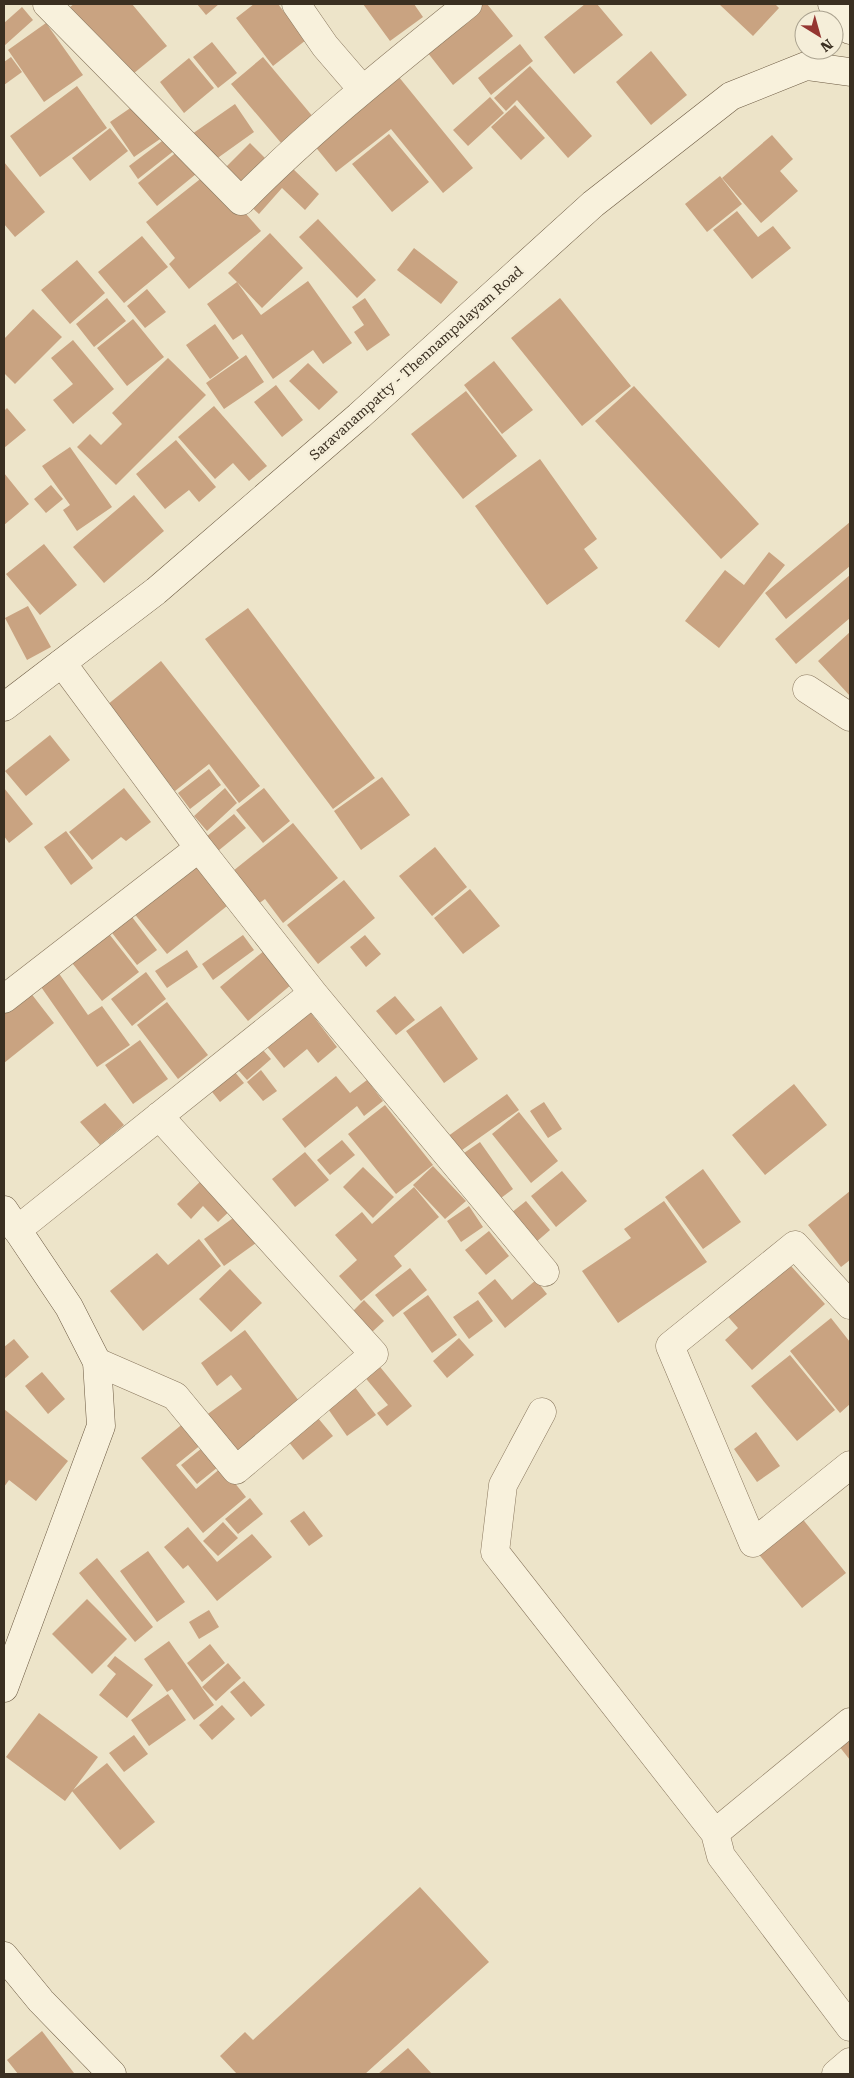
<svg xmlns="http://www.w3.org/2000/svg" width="854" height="2078" viewBox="0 0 854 2078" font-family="'Roboto Serif',serif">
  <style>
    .building { fill: #c9a381 }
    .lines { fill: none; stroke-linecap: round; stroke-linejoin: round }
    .minor-casing { stroke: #89775e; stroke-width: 29 }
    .secondary-casing { stroke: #6b5941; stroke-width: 29 }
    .minor { stroke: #f8f1dc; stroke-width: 28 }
    .secondary { stroke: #f8f1dc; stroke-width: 28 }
    .labels { text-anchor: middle; stroke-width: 5; stroke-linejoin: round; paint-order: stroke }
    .street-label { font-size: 14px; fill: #3a2f21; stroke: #f5eed9 }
  </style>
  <rect width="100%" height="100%" fill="#ede4c9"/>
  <path class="building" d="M74,4h58l35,42 -39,32 -58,-71z
    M197,4h22l-13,11z
    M254,4h24l28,36 -33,26 -37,-48z
    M363,4h51l9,13 -33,24z
    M479,4h8l26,32 -60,49 -29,-37z
    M585,4h12l26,31 -49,39 -30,-37z
    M719,4h56l4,4 -26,28z
    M22,7l11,13 -29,26v-23z
    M46,23l37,52 -39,27 -36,-52z
    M212,42l25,31 -19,15 -25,-31z
    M520,44l13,17 -42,34 -13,-17z
    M651,51l36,44 -36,30 -35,-43z
    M11,57l11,15 -18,13v-23z
    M263,57l56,67 -32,26 -56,-66z
    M189,58l25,30 -30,25 -24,-31z
    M530,66l62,70 -24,22 -51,-58 -11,11 -12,-13z
    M394,71l79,97 -30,25 -52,-64 -55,43 -27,-33z
    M77,86l30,42 -67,49 -30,-41z
    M490,97l14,16 -36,33 -15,-16z
    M139,102l24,35 -29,20 -24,-35z
    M235,104l19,28 -42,30 -20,-28z
    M515,105l30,33 -24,22 -30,-33z
    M110,128l18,23 -38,30 -18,-23z
    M389,134l40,48 -37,30 -40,-48z
    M772,135l21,24 -13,12 18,20 -37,32 -39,-45z
    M166,138l9,12 -37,29 -9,-13z
    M250,143l16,16 -28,28 -16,-16z
    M178,151l18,23 -39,32 -19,-23z
    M4,162l41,50 -30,25 -11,-13z
    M289,165l30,29 -14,16 -23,-22 -23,26 -12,-11z
    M209,172l52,59 -72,58 -20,-25 6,-6 -29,-36z
    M720,176l22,28 -35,28 -22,-28z
    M737,211l21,26 15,-11 18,22 -39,31 -39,-49z
    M318,219l58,61 -19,18 -58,-61z
    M270,233l33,35 -41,40 -25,-26 24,33 47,-34 44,62 -29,21 -10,-14 -40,29 -31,-45 -9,6 -26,-36 30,-22 -9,-9z
    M142,236l26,31 -44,36 -26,-31z
    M414,248l44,34 -17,22 -44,-34z
    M77,260l28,33 -35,31 -29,-34z
    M147,289l19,23 -21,16 -18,-22z
    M107,298l19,23 -32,26 -18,-23z
    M365,298l25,37 -23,16 -13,-19 10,-7 -12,-18z
    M560,298l71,88 -49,40 -71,-88z
    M33,309l29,28 -47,47 -11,-11v-34z
    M133,319l31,38 -37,29 -30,-38z
    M215,324l24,34 -29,21 -24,-34z
    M73,340l41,49 -41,35 -20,-24 20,-16 -22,-26z
    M246,355l18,27 -40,27 -18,-26z
    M168,358l38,37 -90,90 -39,-38 13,-13 11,11 21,-21 -10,-11z
    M494,361l39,49 -31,24 -38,-49z
    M308,363l30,29 -19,18 -30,-29z
    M276,385l27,35 -21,17 -28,-35z
    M634,386l125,138 -38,35 -126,-138z
    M466,391l51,65 -54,43 -52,-65z
    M214,406l53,60 -18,15 -16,-18 -18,16 -37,-42z
    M7,408l19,22 -22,18v-37z
    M176,440l40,47 -17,15 -10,-12 -24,19 -29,-35z
    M70,447l42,60 -35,24 -14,-21 7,-5 -28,-39z
    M540,459l57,80 -13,10 14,19 -51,37 -72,-99z
    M4,473l25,31 -25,21z
    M51,485l12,14 -17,14 -12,-14z
    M134,495l30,36 -60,52 -31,-36z
    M850,522v44l-64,53 -21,-26z
    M44,544l33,41 -37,30 -34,-41z
    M769,552l16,13 -66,83 -34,-27 40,-51 19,15z
    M850,575v43l-54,46 -21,-25z
    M28,606l23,41 -24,13 -22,-42z
    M248,608l127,170 -42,31 -128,-170z
    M850,632v64l-32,-35z
    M161,661l99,125 -21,17 -30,-39 -34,27 -68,-86z
    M50,735l20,25 -44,36 -21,-25z
    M209,769l12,16 -31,24 -12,-16z
    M382,777l28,38 -49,35 -27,-39z
    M4,788l29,36 -24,19 -5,-7z
    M124,788l27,34 -25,19 -5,-4 -29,23 -23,-28z
    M225,788l12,15 -30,28 -13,-15z
    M264,788l26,33 -27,22 -27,-33z
    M234,814l12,14 -28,23 -12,-14z
    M293,823l45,55 -55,45 -18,-24 -11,8 -26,-32z
    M66,831l27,37 -22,17 -27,-38z
    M435,847l32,40 -35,29 -33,-40z
    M194,864l33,42 -60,48 -34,-42z
    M344,880l31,38 -57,46 -31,-39z
    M470,889l30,37 -37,28 -29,-36z
    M129,913l28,37 -20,15 -28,-36z
    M106,930l33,42 -37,29 -33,-42z
    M243,935l11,15 -41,30 -11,-16z
    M365,935l16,19 -15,13 -16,-20z
    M270,946l28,33 -50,42 -28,-34z
    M187,950l11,17 -31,21 -12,-17z
    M58,972l30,43 14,-9 28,39 -33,22 -58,-83z
    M146,972l20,27 -34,27 -21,-27z
    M30,992l24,31 -50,40v-50z
    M395,996l20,24 -19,15 -20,-24z
    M167,1002l41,53 -30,24 -41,-54z
    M304,1004l33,43 -19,16 -11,-14 -23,19 -24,-30z
    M441,1006l37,53 -34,24 -38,-52z
    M140,1040l28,39 -35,25 -28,-39z
    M255,1041l16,18 -24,21 -16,-18z
    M228,1064l16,19 -24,19 -15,-19z
    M261,1070l16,21 -14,10 -16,-19z
    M336,1076l14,17 17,-13 16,21 -19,15 -7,-10 -52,42 -23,-29z
    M794,1084l33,41 -62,50 -33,-40z
    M507,1094l12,16 -64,45 -11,-16z
    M544,1102l18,27 -14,9 -18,-27z
    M105,1103l19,22 -24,20 -20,-23z
    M385,1105l48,60 -37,29 -48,-60z
    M519,1112l39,49 -27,22 -39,-49z
    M342,1140l13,15 -25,20 -13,-15z
    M480,1142l33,47 -16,12 -33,-48z
    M305,1152l24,28 -34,27 -23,-28z
    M433,1166l33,35 -21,18 -32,-34z
    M363,1167l31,30 -21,21 -30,-31z
    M703,1169l38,53 -38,27 -38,-52z
    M562,1171l25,30 -31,26 -25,-31z
    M205,1177l29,30 -16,15 -15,-16 -12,13 -14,-15z
    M414,1187l25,30 -45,39 8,10 -41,35 -22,-25 18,-16 -22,-25 27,-23 10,12z
    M850,1191v69l-9,7 -33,-42z
    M526,1201l24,29 -15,13 -24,-30z
    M664,1201l43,61 -89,61 -36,-52 49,-33 -7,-9z
    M469,1206l14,21 -22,15 -14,-21z
    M240,1213l20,27 -36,26 -20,-27z
    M489,1231l20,25 -23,19 -21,-25z
    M199,1239l22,27 -78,65 -33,-40 47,-38 11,12z
    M783,1257l42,47 -73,66 -27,-30 13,-12 -15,-17z
    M410,1268l17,22 -34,27 -18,-22z
    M230,1269l32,34 -31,29 -32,-33z
    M495,1279l17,21 24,-20 11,14 -42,34 -27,-35z
    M428,1295l29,40 -25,18 -29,-40z
    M364,1300l20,21 -12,11 -19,-21z
    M478,1300l15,21 -24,18 -16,-22z
    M831,1318l19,24v62l-10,9 -50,-62z
    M245,1330l57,75 -67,51 -30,-40 37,-27 -11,-14 -14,11 -16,-23z
    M459,1338l15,17 -27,23 -14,-17z
    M14,1339l15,18 -25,22v-32z
    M790,1355l45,55 -38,31 -46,-55z
    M372,1357l40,49 -25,20 -10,-13 11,-8 -30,-36z
    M42,1372l23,27 -17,15 -23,-28z
    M354,1386l22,29 -29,21 -21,-30z
    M4,1409l64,52 -32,40 -27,-21 -5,7z
    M313,1412l20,24 -30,24 -19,-24z
    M185,1422l17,22 -26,21 20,24 26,-22 24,30 -43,36 -62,-75z
    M756,1432l24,34 -23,16 -23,-33z
    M207,1444l16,19 -26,21 -16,-19z
    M250,1498l13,16 -25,20 -13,-15z
    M304,1511l19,25 -14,10 -19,-25z
    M801,1517l45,56 -44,35 -45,-56z
    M223,1522l15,16 -20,18 -15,-15z
    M188,1527l29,35 35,-28 20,23 -55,44 -29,-36 -5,4 -19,-22z
    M148,1551l37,51 -28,20 -37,-51z
    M97,1558l56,69 -18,15 -56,-69z
    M87,1599l40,40 -35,35 -40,-40z
    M209,1610l10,17 -20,12 -10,-17z
    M169,1641l45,64 -20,15 -22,-31 -5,3 -23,-33z
    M210,1644l15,19 -23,19 -15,-19z
    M115,1656l38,29 -26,33 -28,-23 17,-21 -9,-8z
    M228,1663l13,15 -25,23 -14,-14z
    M244,1681l21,24 -14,12 -21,-25z
    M168,1694l18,26 -37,26 -18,-26z
    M222,1705l13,14 -23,21 -13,-15z
    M39,1713l59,44 -33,44 -59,-44z
    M850,1729v31l-15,-19z
    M134,1735l14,19 -24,18 -15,-19z
    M107,1763l48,59 -35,28 -48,-59z
    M420,1887l69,75 -124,112h-128l-17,-18 25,-24 8,8z
    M42,2031l32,42 -2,1h-54l-11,-14z
    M408,2048l24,26h-54z"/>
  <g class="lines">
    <defs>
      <path id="minor" d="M47,4l194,197c71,-72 149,-134 227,-197
        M296,4l29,42 37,43
        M62,663l137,185 114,145 232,279
        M807,689l43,28
        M4,999l195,-151
        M17,1230l296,-237
        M850,1305l-55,-60 -125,101 83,197 97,-78
        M97,1362l78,34 61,74 138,-116 -215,-238
        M542,1412l-39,73 -8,67 220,281
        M850,1722l-135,111 6,23 129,171
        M836,2074l14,-12"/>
      <path id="secondary" d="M832,4l18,26
        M4,707l152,-116 203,-175 234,-212 138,-108 75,-30 44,6
        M4,1210l65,97 28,55 4,64 -97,262
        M4,1956l37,45 71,73"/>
    </defs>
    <use href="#minor" class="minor-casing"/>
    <use href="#secondary" class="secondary-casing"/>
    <use href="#minor" class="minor"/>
    <use href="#secondary" class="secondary"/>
  </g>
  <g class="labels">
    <g class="street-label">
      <text transform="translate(416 363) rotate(-42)" y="5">Saravanampatty - Thennampalayam Road</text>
    </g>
  </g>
  <rect width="854" height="2078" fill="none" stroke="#3a2f21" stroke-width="10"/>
  <g transform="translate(819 35) rotate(143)"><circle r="24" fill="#f5eed9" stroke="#aaa28f"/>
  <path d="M0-4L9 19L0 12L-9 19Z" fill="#953631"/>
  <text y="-8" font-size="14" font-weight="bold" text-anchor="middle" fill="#3a2f21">N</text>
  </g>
</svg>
